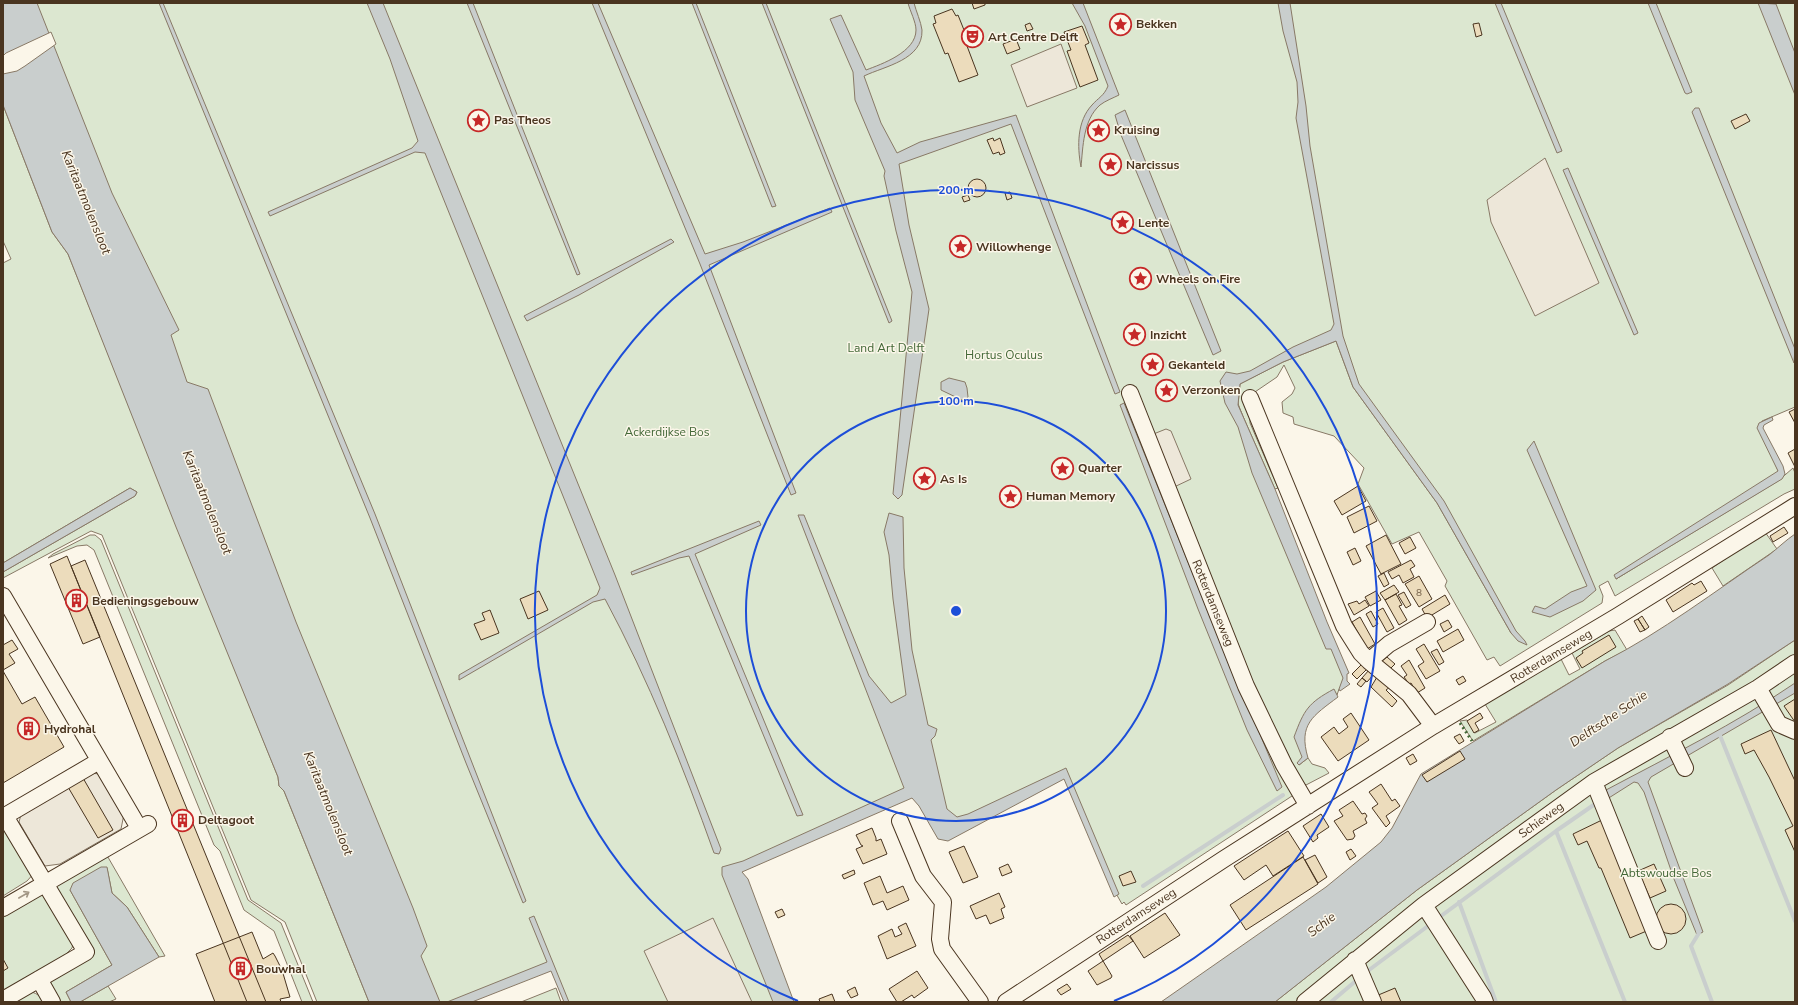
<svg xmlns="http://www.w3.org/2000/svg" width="1798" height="1005" viewBox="0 0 1798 1005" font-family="'Nunito Sans',sans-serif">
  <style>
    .green { fill: #dce7d0; stroke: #887966 }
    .parking { fill: #ede7d9; stroke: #887966 }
    .water { fill: #c9cecd; stroke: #887966 }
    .pier { fill: #fbf6e9; stroke: #887966 }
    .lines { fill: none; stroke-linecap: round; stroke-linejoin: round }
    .stream { stroke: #c9cecd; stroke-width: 4 }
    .building { fill: #ecdcbc; stroke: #4a3520 }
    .minor-casing { stroke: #4a3520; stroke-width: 18 }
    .minor { stroke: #fbf6e9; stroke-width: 16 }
    .hedge { stroke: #436837; stroke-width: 3; stroke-dasharray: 2 3; stroke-linecap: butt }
    .oneway { stroke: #a29684 }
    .ring { fill: none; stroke: #1d4ed8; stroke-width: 2 }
    .labels { text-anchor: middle; stroke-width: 3; stroke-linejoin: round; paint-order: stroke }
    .number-label { font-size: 10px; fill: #725f47 }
    .poi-label { font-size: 12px; font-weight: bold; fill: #4a3520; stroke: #fbf6e9; text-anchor: start }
    .park-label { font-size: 12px; fill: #436837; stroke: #fbf6e9 }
    .street-label { font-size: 12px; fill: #4a3520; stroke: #fbf6e9 }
    .water-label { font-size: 13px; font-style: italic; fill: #4a3520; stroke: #fbf6e9 }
    .centre { fill: #1d4ed8; stroke: #fbf6e9; stroke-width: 2 }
    .ring-label { font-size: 12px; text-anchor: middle; font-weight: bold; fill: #1d4ed8; stroke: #fbf6e9; stroke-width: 3; stroke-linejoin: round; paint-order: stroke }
  </style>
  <rect width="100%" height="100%" fill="#fbf6e9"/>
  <path class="green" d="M27,3h1768v404l-33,14 -1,5 19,50 -164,103 162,-98 15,-13 2,5v16l-11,5 -169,102 -7,-15 -9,5 4,10 -1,7 -102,63 -6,-9 -7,3 -42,-74 2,-5 -28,-49 -27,12 -34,-60 6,-16 -30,-32 -40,-12 -1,-7 -10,-4 -1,-11 10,-8 3,-6 -11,-23 -7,12 -28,19 1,27 28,65 -3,1 -37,-84 2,-21 43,-22 53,-21 17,46 84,116 74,130 5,1 -75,-133 -84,-115 -21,-51 -106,48 116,300 -7,6 -2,6 -2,-3 -21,17 -14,25 4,24 -5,7 9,-7 4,6 13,4 4,5 -23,12 -11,-11 -1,20 -2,2 -166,109 -2,-3 -2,2 -8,-14 -49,-116 -115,52 -27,-35 -195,80 52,131h-214l-15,-36 -94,36h-20z
    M3,105l49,127 16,22 210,523 1,9 5,5 85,211h-52l-32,-80 -34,-22 -149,-365 -11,-4 -88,47v-6l132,-76 2,-4 -7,-4 -127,75v-300l8,-4 -8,-18z
    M1765,532l12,17 -54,37 -11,-18z
    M90,535h5l6,5 147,360 33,23 32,79h-11l-28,-71 -30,-21 -24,-59 -6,-6 -120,-295 -7,-5 -10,1 -29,12 5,-4z
    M1615,630l12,20 -22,11 -132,80 -13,-20 7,-1 8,13 21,-11 -11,-18 76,-45 8,16 11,-6 -8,-16 37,-22z
    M1795,640v362h-520l142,-112 139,-100 62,-42 110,-63z
    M3,825l33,46 -9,10 -24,15z
    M105,852l60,104 -6,1 -32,-50 -15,-14 -5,-25 -37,22 42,75 -46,27 5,10h-13l-12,-21 47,-27 -36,-62 -1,-8z
    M41,892l33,48 -2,8 -10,10 -59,33v-79z
    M108,986l8,13 -7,3h-29z
    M556,988l5,14h-40z
    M28,991c8,2 12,4 16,11h-36z"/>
  <path class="parking" d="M1061,44l16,44 -50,19 -16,-42z
    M1545,158l54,125 -64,33 -44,-94 -4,-22z
    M1166,429l5,2 20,48 -19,9 -21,-53z
    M88,773l13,1 23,40 -3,15 -61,35 -15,2 -26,-44 3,-11z
    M713,918l39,84h-84l-24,-51z"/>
  <path class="water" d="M3,3h34l75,190 67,137 -8,5 16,47 21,7 88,233 117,286 14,38 -6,10 19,46h-71l-85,-211 -5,-5 -1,-9 -102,-250 -108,-273 -16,-22 -49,-127z
    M159,3h4l212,511 151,387 -3,2 -57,-140 -96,-245z
    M367,3h16l232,572 106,274 -2,5 -5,-1c-31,-87 -65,-172 -109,-254l-12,3 -134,78v-5l138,-80 3,-7 -175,-435 -10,-1 -145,64 -2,-4 144,-64 6,-7 -28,-82z
    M467,3h6l107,271 -3,1z
    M592,3h6l107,251 38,-12 87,-34 2,4 -123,53 87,228 -5,2 -91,-231z
    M692,3h4l80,203 -4,1z
    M762,3h4l126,318 -3,2z
    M908,3h6c2,8 7,19 8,27 1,30 -37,36 -58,46l17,47 16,30 23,-11 96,-27 104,277 -5,2 -104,-270 -112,40 10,61 20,84 -27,186 -4,4 -5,-5 19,-202 -16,-61 -12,-55 1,-5 -30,-71 -2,-28 -23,-53 11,-4 25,55c16,-6 50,-18 50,-40 0,-8 -6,-19 -8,-27z
    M1072,3h11l36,92c-6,3 -14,6 -19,10 -17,15 -17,42 -19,62 -4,-21 -4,-46 11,-62 6,-7 12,-9 16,-19l-23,-60z
    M1278,3h12l16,103 4,40 33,190 16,48 85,117 72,130 9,10 2,4 -9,-4 -7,-8 -74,-130 -84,-116 -17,-46 -53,21 -43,22 -2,21 37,84 52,133 22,51 -2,1v7l3,3 -10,7 -1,-2 4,-11 -12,-29h-5l-74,-176 -14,-46 -13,-24 -5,-22 6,-9 11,2 13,-3 43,-24 38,-17 3,-6 -38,-206 2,-16 -1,-20 -14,-51z
    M1495,3h6l61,148 -5,2z
    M1648,3h8l36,89 -5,2 -2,-1z
    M1758,3l18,1 19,49v42z
    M1695,108h4l96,241 -1,14 -102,-251z
    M1125,110l96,241 -8,4 -92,-220 -6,-20z
    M1568,168l70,165 -4,2 -71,-165z
    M671,239l3,3 -95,53 -52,26 -3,-5z
    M949,378l16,4 2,6 1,9 -4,4 -23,-11v-8z
    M1124,403l62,154 96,230 -5,4 -30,-61 -49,-121 -78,-204z
    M1772,417l1,3 -9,5 -1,3 20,38 2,8 -3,5 -166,100 -2,-4 164,-104 -21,-43 2,-5z
    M1534,441l62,149 -13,11 -33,16 -18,-5 3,-6 10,3 26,-17 16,-6 -60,-136z
    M130,488l7,4 -2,4 -132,76v-9z
    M889,513l14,4 1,51 8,82 16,75 9,4 -2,7 -4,4 16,69 10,8 11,-3 98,-46 53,126 -5,3 -50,-118 -116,62 -10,-2 -19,-33 -7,-8 -170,74 6,7 46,123h-21l-51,-127v-8l21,-6 161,-73 -106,-273h6l65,161 22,27 15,-8 -13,-96 -4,-44 -5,-23z
    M759,521l2,4 -66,29 108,261 -6,1 -108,-260 -10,2 -47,17 -1,-3z
    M1795,534v106l-67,44 -110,64 -62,42 -139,100 -142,112h-114l165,-115 55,-45 11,-14 29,-54 184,-113c57,-29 110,-70 164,-106 9,-7 17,-15 26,-21z
    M1795,683v10l-144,84 -3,5 55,150 -6,3 -23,-56 -30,-87 -6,-9 -4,-1 -30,19 -2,-6 4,-5c64,-34 129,-66 189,-107z
    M1334,689l4,8c-25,19 -40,27 -30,61l-9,7 -2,-2 5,-6 -8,-20c10,-27 14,-34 40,-48z
    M101,867h6l5,26 15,14 32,50 -79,45h-9l-5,-10 46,-27 -42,-75 3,-7z
    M534,916l35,86h-5l-13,-31 -79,31h-25l100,-40 -18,-44z"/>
  <path class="pier" d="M51,32l5,12 -31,22 -8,5 -14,3v-18l3,-3z"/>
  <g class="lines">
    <path class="stream" d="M1719,733l76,188
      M1556,831l69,171
      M1143,886l140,-91
      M1459,902l37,100
      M1437,919l119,-88 39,-27
      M1698,931l1,2 -8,13 21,56
      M1365,973l63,-47
      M1331,1002l27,-23"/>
  </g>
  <path class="building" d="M972,3h13v2l-11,4z
    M952,9l4,7 2,-1 12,30 -3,1 11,29 -19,7 -11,-29 -3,1 -12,-30 3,-1 -2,-7z
    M1030,23l3,6 -6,2 -2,-6z
    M1479,23l3,12 -6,2 -3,-13z
    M1082,26l7,17 -4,2 13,35 -18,7 -13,-36 4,-1 -7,-18z
    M1016,39l4,10 -13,5 -4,-10z
    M1746,114l4,7 -15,8 -4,-8z
    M993,138l1,3 6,-3 5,15 -5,2 -1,-3 -6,2 -6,-14z
    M968 188a9 9 0 1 1 18 0a9 9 0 1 1-18 0Z
    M1010,192l2,6 -5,2 -2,-7z
    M968,195l2,5 -6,2 -2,-5z
    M1795,409v14l-6,-11z
    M1795,449v18l-7,-14z
    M1358,486l8,15 -24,14 -8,-14z
    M1369,506l8,15 -23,12 -7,-16z
    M1784,527l4,6 -15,9 -3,-6z
    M1386,535l15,29 -20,10 -15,-28z
    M1410,537l6,11 -11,6 -6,-11z
    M1355,548l6,13 -8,4 -6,-13z
    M67,556l33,81 -17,7 -33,-80z
    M85,560l181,442h-19l-176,-436z
    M1411,560l4,6 -5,3 4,8 -11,6 -4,-8 -7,4 -4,-7z
    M1384,573l5,11 -5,3 -6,-11z
    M1419,576l13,23 -13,8 -14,-23z
    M1701,581l6,10 -34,21 -7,-12 26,-17 2,2z
    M1394,585l5,7 -14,8 -5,-7z
    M539,591l9,19 -20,9 -8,-20z
    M1376,591l5,9 -11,6 -5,-9z
    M1404,592l7,13 -5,3 -8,-13z
    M1396,594l6,11 -3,1 8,14 -8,5 -14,-25z
    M1445,595l5,9 -23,14 -5,-9z
    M1365,600l4,6 -15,9 -6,-11 9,-3 2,3z
    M1383,608l11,20 -7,4 -11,-20z
    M490,610l9,23 -18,7 -7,-16 11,-4 -3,-7z
    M1371,611l7,13 -5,3 -7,-13z
    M1642,616l7,11 -4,3 -7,-11z
    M1360,617l15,27 -8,5 -15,-27z
    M1638,619l7,11 -5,2 -6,-11z
    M1448,620l4,7 -8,5 -4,-8z
    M1458,629l6,11 -21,12 -6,-11z
    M1609,635l7,12 -34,21 -6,-10 7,-5 -1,-2z
    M12,640l6,9 -9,5 6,9 -12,7v-25z
    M1424,644l16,27 -14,8 -8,-13 6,-4 -8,-13z
    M1437,649l7,13 -5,3 -8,-13z
    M1387,657l8,7 -5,5 -8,-8z
    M1409,660l16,28 -8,5 -6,-10 -2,1 -5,-7 3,-2 -6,-9z
    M1362,664l5,5 -10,10 -5,-5z
    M1369,670l5,4 -7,8 -5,-4z
    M3,671l19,33 13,-7 29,50 -61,36z
    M1463,676l3,5 -7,4 -3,-5z
    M1377,677l13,10 -4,3 11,11 -5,6 -21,-20z
    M1362,678l4,3 -5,6 -4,-3z
    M1795,699v23l-11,-16z
    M1351,713l18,27 -31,21 -17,-24 13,-10 5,7 9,-7 -5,-8z
    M1480,713l3,5 -8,5 4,7 -5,3 -7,-12z
    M1771,730l24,51v71l-10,-22 8,-4 -24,-49 -15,-27 -9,4 -4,-10z
    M1460,734l4,7 -5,3 -5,-7z
    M1460,751l5,8 -38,23 -5,-7z
    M1413,754l4,7 -7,4 -4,-7z
    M83,778l30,52 -15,8 -30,-51z
    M1381,784l11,17 3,-2 5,7 -14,10 4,7 -4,4 -14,-19 6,-4 -9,-12z
    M1353,801l9,13 3,-1 2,3 -2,3 2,4 -14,8 2,5 -2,3 -6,1 -13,-19 9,-5 -4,-6z
    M1321,814l8,13 -12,8 1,3 -5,4 -10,-16z
    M1602,820l47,110 -19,8 -29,-70h-2l-12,-27 -9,4 -5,-11z
    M872,828l4,10v3l5,-2 6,15 -24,10 -7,-15 7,-3 -2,-1 -5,-10z
    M1288,831l16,25 -31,20 -7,-11 -22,15 -10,-14z
    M964,846l14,31 -15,6 -14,-31z
    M1351,849l5,7 -6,4 -4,-8z
    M1315,855l12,22 -9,6 -13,-23z
    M1303,857l15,27 -72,46 -16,-25z
    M1008,864l4,8 -10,4 -3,-8z
    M1654,864l12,27 -16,7 -12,-27z
    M854,870l1,4 -11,5 -2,-4z
    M1131,871l5,11 -13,4 -4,-10z
    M880,876l7,17 16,-7 6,14 -22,10 -4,-9 -10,4 -9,-22z
    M999,893l6,14 -4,2 3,9 -14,6 -4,-9 -10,4 -6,-13z
    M1656 919a15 15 0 1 1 30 0a15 15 0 1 1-30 0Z
    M782,909l3,6 -7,3 -3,-6z
    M1165,913l15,22 -36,23 -14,-22z
    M906,923l10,23 -29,13 -9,-23 14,-7 3,8 7,-3 -4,-7z
    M252,932l11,27 10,-6 2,3 7,14 8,27 -10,2 1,3h-66l-19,-48z
    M1128,935l5,6 -30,20 -4,-7z
    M3,959l5,9 -5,3z
    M1103,961l9,15 -1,2 -14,7 -9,-14z
    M917,971l11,17 -14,10 -2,-3 -11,7h-4l-8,-13z
    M1067,984l4,5 -10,6 -4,-5z
    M855,987l3,8 -7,3 -4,-7z
    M1395,988l6,14h-23l-2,-6z
    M832,994l3,8h-15l-1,-3z"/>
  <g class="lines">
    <defs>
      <path id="minor" d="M1130,393l116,293 38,79 24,41
        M1250,398l94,228 17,27 8,8
        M3,596l136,232
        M1427,622l-38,22 -20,17 40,33 24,32
        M1758,688l21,36 16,7
        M1670,737l15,31
        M1594,782l64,159
        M900,821l23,55 20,26 -3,37 2,10 38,53
        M1424,905l59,92 2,5
        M3,908l145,-84
        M1355,960l18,42
        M39,979l13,23
        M3,1000l83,-48 -81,-136 94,-55
        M1006,1002l218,-143 209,-133 185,-110 177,-110
        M1305,1002l119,-97 170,-123 164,-94 37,-25"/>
    </defs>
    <use href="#minor" class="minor-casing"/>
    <use href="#minor" class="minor"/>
    <path class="hedge" d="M1460,723l12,18"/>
  </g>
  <defs><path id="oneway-shaft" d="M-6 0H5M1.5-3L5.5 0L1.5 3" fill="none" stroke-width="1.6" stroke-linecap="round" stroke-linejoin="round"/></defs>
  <use class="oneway" href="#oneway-shaft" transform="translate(24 895) rotate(-30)"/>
  <g class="ring">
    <circle cx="956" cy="611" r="210"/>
    <path d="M798 1001A421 421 0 1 1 1114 1001"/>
  </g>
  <defs>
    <symbol id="sight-ring" viewBox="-11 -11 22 22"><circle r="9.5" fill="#fbf6e9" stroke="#c62828" stroke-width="1.5"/><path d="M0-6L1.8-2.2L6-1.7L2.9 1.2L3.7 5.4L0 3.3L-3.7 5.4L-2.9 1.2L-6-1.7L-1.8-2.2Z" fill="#c62828"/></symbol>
    <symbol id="theatre-ring" viewBox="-11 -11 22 22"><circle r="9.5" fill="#fbf6e9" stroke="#c62828" stroke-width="1.5"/><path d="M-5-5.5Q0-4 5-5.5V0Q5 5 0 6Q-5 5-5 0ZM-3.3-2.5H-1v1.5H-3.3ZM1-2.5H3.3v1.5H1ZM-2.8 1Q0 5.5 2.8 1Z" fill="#c62828"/></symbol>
    <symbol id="building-ring" viewBox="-11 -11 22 22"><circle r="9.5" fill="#fbf6e9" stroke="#c62828" stroke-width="1.5"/><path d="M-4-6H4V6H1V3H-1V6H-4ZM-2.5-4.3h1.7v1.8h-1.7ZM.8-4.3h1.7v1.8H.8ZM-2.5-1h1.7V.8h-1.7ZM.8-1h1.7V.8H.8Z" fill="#c62828"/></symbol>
  </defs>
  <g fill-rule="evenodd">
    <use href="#sight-ring" x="1108" y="12" width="25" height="25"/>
    <use href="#theatre-ring" x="960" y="24" width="25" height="25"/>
    <use href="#sight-ring" x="466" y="108" width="25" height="25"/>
    <use href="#sight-ring" x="1086" y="118" width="25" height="25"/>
    <use href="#sight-ring" x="1098" y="152" width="25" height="25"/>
    <use href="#sight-ring" x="1110" y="210" width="25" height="25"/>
    <use href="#sight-ring" x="948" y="234" width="25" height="25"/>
    <use href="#sight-ring" x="1128" y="266" width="25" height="25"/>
    <use href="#sight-ring" x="1122" y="322" width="25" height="25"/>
    <use href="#sight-ring" x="1140" y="352" width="25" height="25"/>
    <use href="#sight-ring" x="1154" y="378" width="25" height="25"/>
    <use href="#sight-ring" x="1050" y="456" width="25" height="25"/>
    <use href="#sight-ring" x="912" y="466" width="25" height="25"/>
    <use href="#sight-ring" x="998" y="484" width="25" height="25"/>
    <use href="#building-ring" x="64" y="588" width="25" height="25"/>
    <use href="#building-ring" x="16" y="716" width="25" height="25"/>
    <use href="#building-ring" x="170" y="808" width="25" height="25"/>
    <use href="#building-ring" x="228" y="956" width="25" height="25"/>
  </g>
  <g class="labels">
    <g class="number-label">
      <text x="1419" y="596">8</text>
    </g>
    <g class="poi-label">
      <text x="1136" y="28">Bekken</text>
      <text x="988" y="41">Art Centre Delft</text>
      <text x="494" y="124">Pas Theos</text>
      <text x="1114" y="134">Kruising</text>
      <text x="1126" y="169">Narcissus</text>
      <text x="1138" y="227">Lente</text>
      <text x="976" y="251">Willowhenge</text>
      <text x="1156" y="283">Wheels on Fire</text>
      <text x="1150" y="339">Inzicht</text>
      <text x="1168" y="369">Gekanteld</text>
      <text x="1182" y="394">Verzonken</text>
      <text x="1078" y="472">Quarter</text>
      <text x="940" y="483">As Is</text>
      <text x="1026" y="500">Human Memory</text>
      <text x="92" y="605">Bedieningsgebouw</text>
      <text x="44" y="733">Hydrohal</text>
      <text x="198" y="824">Deltagoot</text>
      <text x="256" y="973">Bouwhal</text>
    </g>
    <g class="park-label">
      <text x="886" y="352">Land Art Delft</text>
      <text x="1004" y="359">Hortus Oculus</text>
      <text x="667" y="436">Ackerdijkse Bos</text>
      <text x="1666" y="877">Abtswoudse Bos</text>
    </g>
    <g class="street-label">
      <text transform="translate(1213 603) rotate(68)" y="4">Rotterdamseweg</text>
      <text transform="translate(1551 656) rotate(-31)" y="4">Rotterdamseweg</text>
      <text transform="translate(1541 820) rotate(-36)" y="4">Schieweg</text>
      <text transform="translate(1136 916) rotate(-33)" y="4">Rotterdamseweg</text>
    </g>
    <g class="water-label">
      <text transform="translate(87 202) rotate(68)" y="5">Karitaatmolensloot</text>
      <text transform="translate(208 502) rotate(68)" y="5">Karitaatmolensloot</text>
      <text transform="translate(1608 718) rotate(-34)" y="5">Delftsche Schie</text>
      <text transform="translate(329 803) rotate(68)" y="5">Karitaatmolensloot</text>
      <text transform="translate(1321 924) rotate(-38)" y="5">Schie</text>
    </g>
  </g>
  <circle cx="956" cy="611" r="6" class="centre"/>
  <g class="ring-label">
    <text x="956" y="194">200 m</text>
    <text x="956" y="405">100 m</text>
  </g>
  <rect width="1798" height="1005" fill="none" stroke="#4a3520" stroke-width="8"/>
</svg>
